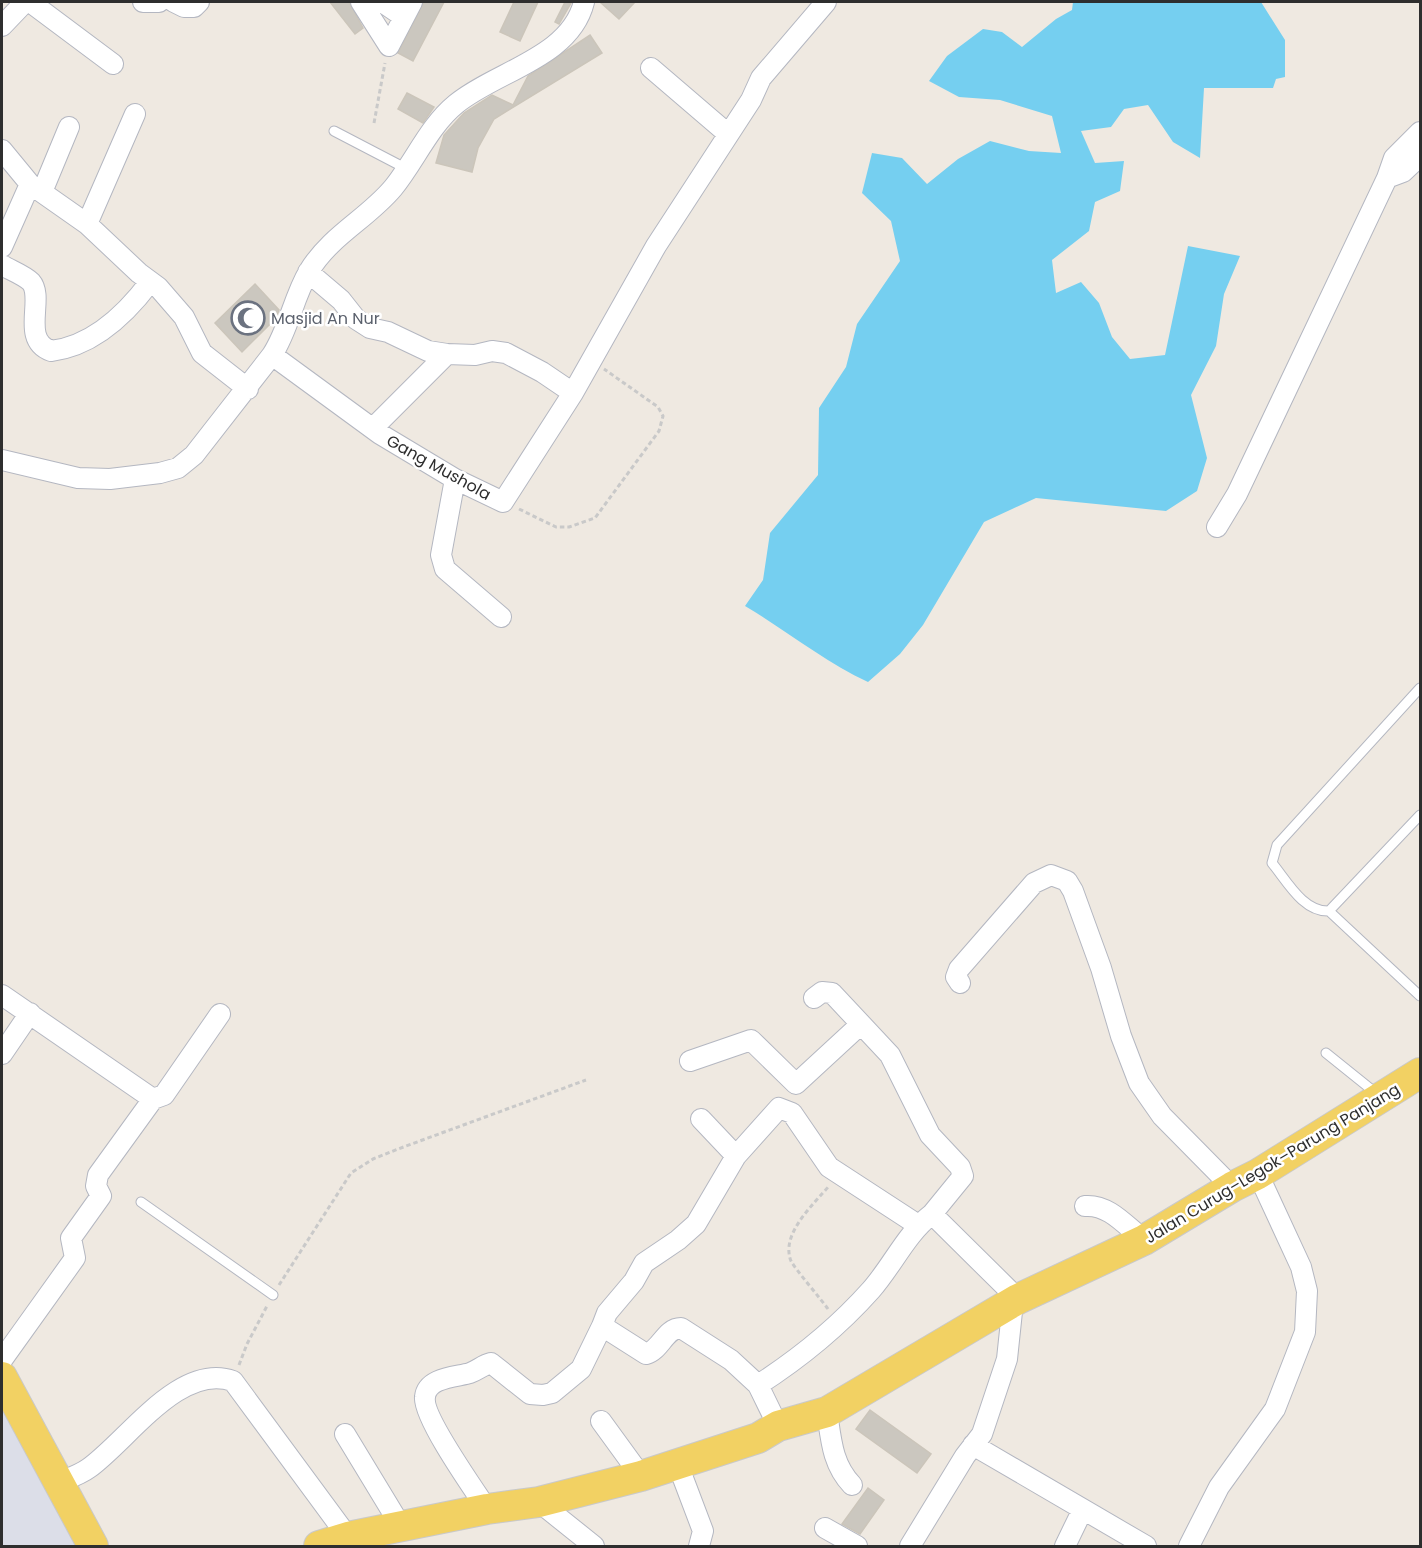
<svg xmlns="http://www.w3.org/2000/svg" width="1422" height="1548" viewBox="0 0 1422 1548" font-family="Poppins,sans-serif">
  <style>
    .airport { fill: #dcdee8 }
    .water { fill: #75cff0 }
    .building { fill: #cbc7bf; stroke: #cbc5ba; stroke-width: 1.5 }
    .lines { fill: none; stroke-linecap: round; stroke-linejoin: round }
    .service-casing { stroke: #b4b7c1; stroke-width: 11 }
    .minor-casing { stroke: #b4b7c1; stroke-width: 22 }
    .primary-casing { stroke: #c9c9c9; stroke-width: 32 }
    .path { stroke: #c9c9c9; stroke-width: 3; stroke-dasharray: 4.5 3; stroke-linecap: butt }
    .service { stroke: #fff; stroke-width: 9 }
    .minor { stroke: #fff; stroke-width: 20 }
    .primary { stroke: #f2d163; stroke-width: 30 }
    .labels { text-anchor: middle; stroke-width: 5; stroke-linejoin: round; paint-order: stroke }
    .worship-label { font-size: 16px; fill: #5b616d; stroke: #fff; text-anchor: start }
    .street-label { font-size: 16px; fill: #2e2e2e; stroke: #fff }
  </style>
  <rect width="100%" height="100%" fill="#efe9e1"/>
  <path class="airport" d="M2,1400l56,109 18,37h-74z"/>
  <path class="water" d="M1073,2h188l24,38v37l-9,2 -3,9h-69l-4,70 -27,-16 -25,-37 -24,4 -13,18 -30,4 14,32 29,-2 -4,30 -25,11 -6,29 -37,29 4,33 25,-11 18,21 13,34 18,22 35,-4 23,-109 52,10 -16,38 -8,52 -25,49 16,63 -10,33 -31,20 -130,-13 -52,24 -61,103 -23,29 -32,28c-43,-20 -81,-51 -123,-76l18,-26 7,-47 48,-58 1,-67 27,-41 11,-43 43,-63 -9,-40 -29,-28 10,-40 30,5 25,26 31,-25 32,-18 39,10 32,2 -9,-37 -52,-16 -41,-3 -30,-16 18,-25 36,-27 19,3 20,15 34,-28 16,-9z"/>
  <path class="building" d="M330,2h19l14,26 -8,6z
    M424,2h20l-31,59 -15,-8z
    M514,2h24l-18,39 -20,-9z
    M565,2l6,1 -12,21 -4,-2z
    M600,2h35l-16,17z
    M590,35l12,18 -108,66 -16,29 -6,24 -36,-9 8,-28 20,-22 28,-18 21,10 15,-29z
    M407,93l27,14 -11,16 -25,-14z
    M255,284l24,26 -3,8 -34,34 -27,-29z
    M870,1410l61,44 -14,19 -61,-44z
    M868,1488l16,12 -24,34 -18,-10z"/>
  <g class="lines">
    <defs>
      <path id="service" d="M334,131l73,38
        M1420,815l-91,96 91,85
        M1329,911c-26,1 -42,-30 -57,-48l5,-18 143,-157
        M1326,1053l51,41
        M141,1202l132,93"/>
      <path id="minor" d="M30,2l83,62
        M143,2h16
        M174,2l10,5h10l5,-5
        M361,2l28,44
        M382,2l22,15
        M2,26l23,-24
        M389,46l23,-44
        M651,68l77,66
        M2,150l28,34 57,40 52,49 19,14 26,30 18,36 46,36
        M1387,178l16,-6 17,-16
        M42,192l27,-65
        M87,224l48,-110
        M2,247l28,-63
        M2,265c8,5 22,10 29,17 14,16 -11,58 20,69 42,-5 75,-37 99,-69
        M308,272l33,28 15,19 14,9 18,4 40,19 19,3 28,1 17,-4 14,2 36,19 31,21 83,-147 95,-146 10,-22 65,-76
        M272,355l108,79 75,45 48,23 70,-109
        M373,428l74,-74
        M2,460l76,18 32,1 50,-6 18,-5 16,-13 78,-100c17,-26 21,-57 37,-84 22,-36 58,-52 84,-83 22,-27 36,-62 63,-84 40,-33 114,-46 128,-102
        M455,479l-14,76 4,14 56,48
        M1217,527l20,-33 150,-316 7,-20 26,-26
        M960,983l-4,-6 3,-8 75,-86 17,-8 16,6 6,10 28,77 20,68 18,47 23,33 70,71
        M2,995l151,104 11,-4 56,-81
        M814,998l8,-6 10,1 58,62 40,80 30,32 3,9 -31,38
        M2,1054l28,-41
        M690,1061l61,-21 45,44 64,-59
        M701,1119l35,37
        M1085,1206c24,-2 41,20 59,34
        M918,1225l-89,-58 -37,-54 -13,-5 -43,48 -40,68 -18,16 -34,23 -10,18 -27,32 -5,13 44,28c15,-4 19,-26 35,-26l50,32 27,25c42,-27 80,-58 113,-95 22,-25 35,-56 61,-76l86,85
        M2,1360l73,-102 -4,-20 30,-42 -5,-10 2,-11 55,-76
        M758,1385l20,41
        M827,1412c4,27 5,52 25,73
        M601,1421l40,55
        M345,1434l57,94
        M973,1445l173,101
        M678,1465l25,66 -4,15
        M60,1482c10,-4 21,-8 29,-14 39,-28 91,-106 144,-87l115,156
        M539,1502l55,44
        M487,1509c-12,-18 -65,-93 -62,-112 2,-20 32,-20 45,-24 8,-3 13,-8 21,-10l39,31 13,1 9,-2 29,-24 21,-43
        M825,1528l32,18
        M910,1546l55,-90 17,-22 25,-75 6,-57
        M1065,1546l17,-35
        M1189,1546l30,-59 56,-78 30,-77 2,-41 -6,-24 -43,-93"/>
      <path id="primary" d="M2,1377l91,169
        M319,1546l29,-9 139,-28 52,-7 102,-26 117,-38 20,-12 49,-14 191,-113 126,-59 88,-53 26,-13 162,-101"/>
    </defs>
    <use href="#service" class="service-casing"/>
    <use href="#minor" class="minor-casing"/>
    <use href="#primary" class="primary-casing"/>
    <path class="path" d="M374,123l11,-60
      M519,509l37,18h13l26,-9 64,-87 4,-15 -5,-9 -54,-38
      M279,1285l72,-112 22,-14 25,-10 188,-69
      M828,1309c-7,-10 -33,-40 -37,-48 -11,-27 23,-57 38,-75
      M239,1365l8,-21 20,-38"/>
    <use href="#service" class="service"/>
    <use href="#minor" class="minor"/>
    <use href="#primary" class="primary"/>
  </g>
  <defs>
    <symbol id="mosque-ring" viewBox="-11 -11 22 22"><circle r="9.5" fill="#fff" stroke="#6b7280" stroke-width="1.5"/><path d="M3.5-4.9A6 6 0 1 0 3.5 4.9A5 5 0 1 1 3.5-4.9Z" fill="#6b7280"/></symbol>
  </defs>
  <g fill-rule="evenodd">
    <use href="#mosque-ring" x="229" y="299" width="38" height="38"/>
  </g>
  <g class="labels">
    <g class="worship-label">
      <text x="271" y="324">Masjid An Nur</text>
    </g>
    <g class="street-label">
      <text transform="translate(439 467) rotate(29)" y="6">Gang Mushola</text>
      <text transform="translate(1272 1163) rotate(-31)" y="6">Jalan Curug–Legok–Parung Panjang</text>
    </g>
  </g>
  <rect width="1422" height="1548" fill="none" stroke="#2e2e2e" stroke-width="6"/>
</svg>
